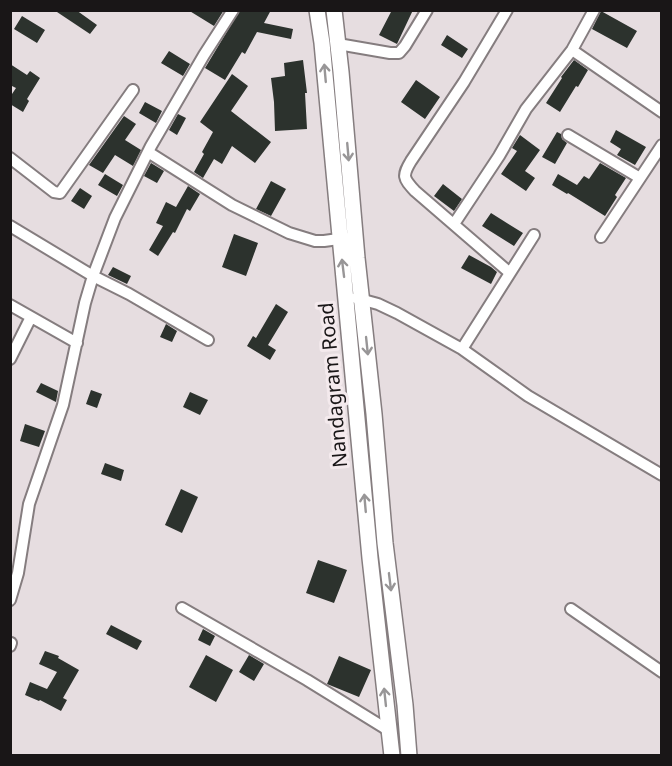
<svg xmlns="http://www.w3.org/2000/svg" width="672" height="766" viewBox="0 0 672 766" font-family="'Noto Sans',sans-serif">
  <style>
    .building { fill: #2c322d }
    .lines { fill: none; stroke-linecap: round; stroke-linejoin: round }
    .street-casing { stroke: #857d7f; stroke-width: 14 }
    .secondary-casing { stroke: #857d7f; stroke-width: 18 }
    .street { stroke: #fff; stroke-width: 10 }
    .secondary { stroke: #fff; stroke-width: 15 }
    .oneway { stroke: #989697 }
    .labels { text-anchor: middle; stroke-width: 6; stroke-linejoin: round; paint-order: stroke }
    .street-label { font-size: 20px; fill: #191617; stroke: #f4eaed }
  </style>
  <rect width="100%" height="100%" fill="#e6dde0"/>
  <path class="building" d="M54,10h22l21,15 -7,9z
    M188,10h36l-10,16z
    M240,10h31l-7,13 29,6 -2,10 -34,-7 -12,22 -3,-2 -17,28 -20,-12z
    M392,10h21l-16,34 -18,-9z
    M601,11l36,20 -10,17 -35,-19z
    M22,16l23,14 -8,13 -23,-14z
    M447,35l21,14 -6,9 -21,-13z
    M169,51l21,13 -7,12 -22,-13z
    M303,60l4,33h-2l2,36 -32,2 -1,-29 -3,-24 14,-2 -1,-13z
    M574,60l14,10 -10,17 -2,-1 -16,26 -14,-9 16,-25 -1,-1z
    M10,64l17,11 3,-4 10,7 -13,21 2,2 -6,11 -13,-8v-7l6,-9 -6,-3z
    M232,74l16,12 -17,25 40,31 -16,21 -23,-17 -10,18 -8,-5 -11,19 -9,-6 10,-18 -2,-2 11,-20 -13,-10z
    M416,80l24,17 -15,22 -24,-17z
    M145,102l17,9 -6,12 -17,-10z
    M178,114l8,4 -9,17 -8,-5z
    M124,116l12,8 -11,16 16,10 -8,16 -18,-11 -12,18 -14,-8z
    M616,130l30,17 -11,18 -18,-10 4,-6 -11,-7z
    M557,132l4,2 1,5 5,4 -12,21 -13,-7z
    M520,135l20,15 -15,21 10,7 -9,13 -25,-17 16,-23 -5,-3z
    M151,163l13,8 -7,12 -13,-7z
    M600,163l26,15 -11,17 2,2 -12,19 -37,-23 -1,1 -15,-9 6,-11 19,11 7,-9 5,3z
    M105,174l18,11 -6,11 -19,-11z
    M271,181l15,8 -15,27 -15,-7z
    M443,184l19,15 -8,12 -20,-15z
    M188,186l12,8 -10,17 -3,-2 -12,24 -2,-1 -15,24 -9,-6 14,-24 -7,-3 10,-21 10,5z
    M80,188l12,8 -8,13 -13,-8z
    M491,213l32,20 -9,13 -32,-20z
    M234,234l24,9 -12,33 -24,-9z
    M469,255l22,12 6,5 -6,12 -30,-16z
    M113,267l18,9 -4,8 -19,-9z
    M276,304l12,8 -20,33 8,5 -6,10 -23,-14 6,-10 3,2z
    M166,324l11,7 -5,11 -12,-5z
    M41,383l17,8 -2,11 -20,-10z
    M91,390l11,4 -5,14 -11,-4z
    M190,392l18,8 -8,15 -17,-8z
    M25,424l20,7 -6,16 -19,-6z
    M105,463l19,7 -3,11 -20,-7z
    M181,489l17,8 -16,36 -17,-8z
    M318,560l29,10 -13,33 -28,-10z
    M111,625l31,16 -5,9 -31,-16z
    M203,629l12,7 -5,10 -12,-6z
    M45,651l14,5 -1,2 21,12 -16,28 4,2 -6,11 -21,-11 -1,1 -14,-6 5,-13 17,7 10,-17 -18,-8z
    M206,655l27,15 -17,32 -27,-15z
    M249,655l15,9 -10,17 -15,-9z
    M339,656l32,14 -12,27 -32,-13z"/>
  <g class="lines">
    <defs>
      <path id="street" d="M507,10l-43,72 -53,79c-9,15 -8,17 4,30l95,82
        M338,44l52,9h9l6,-7 22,-36
        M572,50l90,62
        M568,135l72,43
        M148,152l84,53 57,28 26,8h9l22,-3
        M10,158l44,34 6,1 73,-103
        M454,224l45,-68 27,-47 46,-59 22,-40
        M10,226l83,50 36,18 79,46
        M601,237l61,-92
        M356,298l22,6 19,9 65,36 66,47 134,79
        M10,305l67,38
        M462,349l72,-114
        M10,359l21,-42
        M10,600l8,-27 11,-69 34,-99 22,-102 8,-27 22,-58 36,-72 53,-91 29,-45
        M182,608l125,72 81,50
        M571,609l91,63
        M10,646l1,-3"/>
      <path id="secondary" d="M317,10l5,33 48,515 22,198
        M334,10l7,62 16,186 17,156 11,129 20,162 4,51"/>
    </defs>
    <use href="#street" class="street-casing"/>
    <use href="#secondary" class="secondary-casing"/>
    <use href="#street" class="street"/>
    <use href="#secondary" class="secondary"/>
  </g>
  <defs><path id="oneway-shaft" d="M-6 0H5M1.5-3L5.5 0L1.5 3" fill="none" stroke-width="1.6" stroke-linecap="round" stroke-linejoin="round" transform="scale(1.5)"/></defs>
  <g class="oneway">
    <use href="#oneway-shaft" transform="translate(325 73) rotate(-95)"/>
    <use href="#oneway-shaft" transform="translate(348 152) rotate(85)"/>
    <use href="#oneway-shaft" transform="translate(343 268) rotate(-97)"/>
    <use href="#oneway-shaft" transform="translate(367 346) rotate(84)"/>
    <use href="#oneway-shaft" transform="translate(365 503) rotate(-95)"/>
    <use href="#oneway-shaft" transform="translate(390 582) rotate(83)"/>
    <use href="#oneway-shaft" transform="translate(385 697) rotate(-96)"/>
  </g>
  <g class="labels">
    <g class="street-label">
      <text transform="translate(333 385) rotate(-95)" y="7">Nandagram Road</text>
    </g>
  </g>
  <rect width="672" height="766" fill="none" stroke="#191617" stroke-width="24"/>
</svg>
